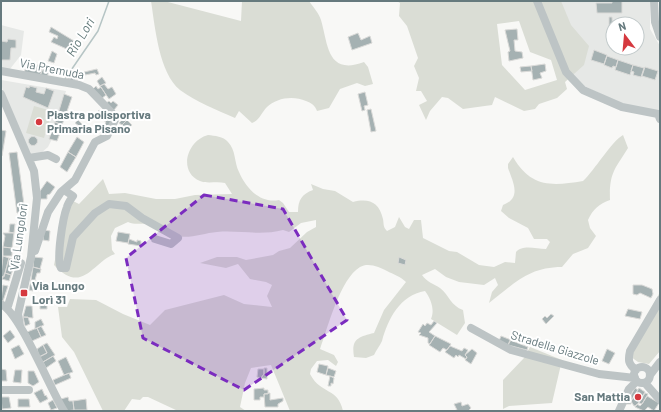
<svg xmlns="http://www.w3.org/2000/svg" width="661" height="412" viewBox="0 0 661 412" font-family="Barlow,sans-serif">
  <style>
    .built { fill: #e6e8e6; fill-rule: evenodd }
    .green { fill: #daddd5; fill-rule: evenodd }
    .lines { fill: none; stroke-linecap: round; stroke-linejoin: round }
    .stream { stroke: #b6c5c5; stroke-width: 1.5 }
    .building { fill: #a5b1b2; stroke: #dadad8 }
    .minor { stroke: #bdc4c5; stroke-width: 8 }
    .marked { fill: #7b2cbf; fill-opacity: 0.2; stroke: #7b2cbf; stroke-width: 3; stroke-dasharray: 8 5; stroke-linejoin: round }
    .poi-dot { fill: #d5393f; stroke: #fff; stroke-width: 1.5 }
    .labels { text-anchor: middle; stroke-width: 4; stroke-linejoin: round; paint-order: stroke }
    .street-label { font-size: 12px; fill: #667a7e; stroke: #fff }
    .poi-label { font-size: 12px; font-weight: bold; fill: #667a7e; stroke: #fff; text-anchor: start }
    .water-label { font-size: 13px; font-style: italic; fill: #607878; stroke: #fff }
  </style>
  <rect width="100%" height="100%" fill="#f8f8f6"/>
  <path class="built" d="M540,1h110v28l10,17v66l-35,-7 -43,-20 -15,-17zM613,24h24v24h-24z
    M1,25l23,6 -3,24 -11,14 -9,-1z
    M1,80l65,11 -14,48 -4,8 -7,6 -11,2 -27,-62z"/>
  <path class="green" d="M151,1h13l77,20 1,-20h67c4,6 10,12 12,19 7,24 6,56 43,42l4,5 5,17 -8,2 -8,-3 -17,6 -11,19 -12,3c-2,-6 -6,-8 -11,-10 -13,-6 -30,-3 -39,6 -6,6 -7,13 -15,16l-13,-12 -4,7c-18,-8 -39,-16 -55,-28 -21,-17 -25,-63 -29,-89z
    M397,1h164l10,24 18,21 -5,19 -19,17 2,7 -10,9 -18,6 -4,5 -11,2 -29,-14 -3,8 -29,4 -15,-11 -6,-1 -12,14 -4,9 -7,-15 8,-4 -6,-10h-5l3,-13 -5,-12 4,-8 -11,-32 -8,-10 1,-13zM519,21l11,31 21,8 6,20 -32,10 -23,-25 -5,-41z
    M34,106l18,5 -8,27 -18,-5z
    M208,135c7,1 15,1 20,7 8,8 6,20 11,30 7,16 21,32 40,28l4,3 6,9h9c0,-12 4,-18 15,-22l-2,-6 12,5 12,2 18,11c16,-4 26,0 30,17 1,6 0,8 4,12l8,-4 4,-10 6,10 4,2 5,-9h7l2,18 26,13 8,1 22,13 15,2 11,-5 10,1 1,-11c7,-8 20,-3 30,-3l4,-7 -3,-3h-13l-6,-11 -19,-10 -8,-7 2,-6c19,-7 10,-23 5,-37v-4l5,-7c18,31 39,29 70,24 11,-10 29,-40 40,-46l5,13c-13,21 -19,25 -18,52 -11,4 -17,9 -22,20l2,8 6,8 -8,12 -15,6 -11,13c-34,0 -48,17 -73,36l3,-11 6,-7 -3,-7 -11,7 -25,-3 -13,-5 -11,-8 -13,6c5,7 12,9 18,13 9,7 11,18 23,22l2,13 -8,12 -26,-16c4,-9 0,-20 -6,-28 -25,4 -37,28 -43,50 -2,5 -6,9 -8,14l-8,3 -12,-1c-3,-18 4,-20 20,-24l10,-23 22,-28c-5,-5 -13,-8 -19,-11 -7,-4 -19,-9 -27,-4 -20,12 -32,60 -40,82l14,6 4,7 -2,4 -8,-6 -11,1 -6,8 -1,5c11,21 28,13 33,37h-53l-19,-46 -20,3 -6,15 -5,24 6,4h-68l-30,-14h-5l-3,3 -8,-1 -8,12h-21l-29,-59 -12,-15 -4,-30h9l3,-8 26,1 27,14 27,11 15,-15 59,-15 20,9 28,3 -5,-11 5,-11 -6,-3 -16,-3 -12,-15 -12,4 -26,-5 17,-6h20l9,3 27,-5 6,-4 11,-3 17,-16 9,-5v-7l-15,3 -12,9 -6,-2c-22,6 -44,0 -66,2 -13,1 -27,7 -40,4 -11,-3 -20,-11 -31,-12 -7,-1 -11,1 -18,-2l-13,6 -4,8 1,14 3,4c-22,7 -32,42 -61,11l13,-67 12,6 24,-25 6,15 16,-1 31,6h19l20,-4 37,-1 -7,-11c-8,-2 -18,1 -25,-2 -23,-10 -12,-41 8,-46z
    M660,292v59l-11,13 -11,-2 -11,-8z
    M530,347l32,13 -10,43 -43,3 -6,3v-29l21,-22z"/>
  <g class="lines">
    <path class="stream" d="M65,79l33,-48 11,-30"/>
  </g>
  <path class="building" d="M612,1h10v12h-25l-1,-10h16z
    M609,17h3l1,18 -4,-9z
    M51,27l23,14 -5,9 -18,-8 3,-5 3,2 1,-3 -9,-4z
    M517,29l1,11h-4l1,11 7,1 1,6 -14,3 -1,-9 2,-1 -5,-21z
    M358,33l3,7 9,-4 2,7 -20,7 -4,-13z
    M8,39l8,1v8h-5l-1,12h-9v-19l6,1z
    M75,40l6,4 -6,9 -5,-4z
    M594,50l13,5 -3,9 -13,-4z
    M52,51l5,3 -3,9 -6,-2z
    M607,56l11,4 -2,7 -3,-1 -1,2 -8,-3z
    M618,60l15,5 -3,10 -15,-5z
    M27,64l8,2v-2l8,3 -3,9 -16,-3z
    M545,64l1,7 -6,2 2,5 -9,2 -2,-14z
    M633,65l11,3 -3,9 -8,-2 1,-3 -3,-1z
    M44,66l7,3 -4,7h-7z
    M531,66l1,5 -11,1 -1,-5z
    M645,67l13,4 -3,9 -13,-4z
    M97,69l2,5 -3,1 -1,-2 -15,3v-3z
    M70,71l3,1 -1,2 2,1 1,-3 4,1 -1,7 -6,1 -6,-3z
    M102,77l4,6 -6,3 -3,-5z
    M104,84l4,5 4,-2 4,7 -7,5 -9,-13z
    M30,86l7,2 -1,4 8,2 2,-6 8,3 -6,17 -25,-11 3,-10 3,1z
    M96,86l2,3 3,-2 5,8 -5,4 -8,-10z
    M365,92l3,13 -4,1 1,4 -3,1 -4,-17z
    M64,94l8,3 -7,20 -7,-3z
    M109,101l2,2 2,-2 5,4 -4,5 -9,-6z
    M371,109l5,22 -5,1 -4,-22z
    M99,110l13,11 -9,13 -3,-2 6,-10 -11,-8z
    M122,113l4,3 -2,2 3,2 -5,5 -3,-2 3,-3 -2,-3z
    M58,114l7,3 -3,8 -7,-3z
    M78,120l7,7 -2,2 -8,-6z
    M127,120l5,5 -5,5 -5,-5z
    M55,122l8,3 -6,16 -8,-2z
    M1,130l5,1 -4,25 -1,-1z
    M28.5 141a4.5 4.5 0 1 1 9 0a4.5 4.5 0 1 1-9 0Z
    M77,137l7,5 -8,15 -8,-5z
    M17,152l8,60 -8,1 -8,-60z
    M68,152l8,5 -9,15 -7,-5z
    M47,181l8,6 -5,7 -3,1v4h-7v-8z
    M10,224h5l-1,9 -5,-1z
    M44,230l6,1 -1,10 -6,-1z
    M118,232l12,2 -2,9 -12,-2z
    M3,233h11l-2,15 -9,-1 2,-11z
    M129,239l8,3v-2l4,1v5l-13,-2z
    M3,247l9,1v8h-9z
    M3,256l6,2 -5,19 -3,-1z
    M34,257l9,1 -3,11 -7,-2z
    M399,257l7,3 -1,5 -7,-2z
    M9,258l7,2 -5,15 -6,-2z
    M33,267l8,2 -1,4h-3l-2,7h-4z
    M5,273l6,2 -2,6 -7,-2z
    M31,280l13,2v7l-10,-2 -1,4 -4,-1z
    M3,285l5,1 -5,15 -2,-1z
    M633,285h9l10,4 1,5 -2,4 -11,-5 -3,2 -4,-1z
    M40,301h7v8h-7z
    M26,306h6l1,12 -10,-1z
    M628,309l14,3 -2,7 -15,-3z
    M551,314l3,2 -8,8 -4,-5 3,-3 2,2z
    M23,317h5l2,7 -5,2z
    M41,319l3,6 -9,4v-7z
    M434,321l3,2 -8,9 6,4 -5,8 -2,-1v-5l-9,-3 2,-2 -3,-1 5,-8 2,2 2,-3 4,2z
    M41,326l5,9 -5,2 -4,-9z
    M37,328l4,9 -9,4 -5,-9z
    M10,330l5,7 -7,6 -5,-7z
    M435,336l16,8 -4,6 -4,-2 -3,4 -11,-7z
    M501,336l10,4 -3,5 -9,-4z
    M510,340l18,7 -1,3 -19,-5z
    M47,343l8,12 -12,7 -4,-5 8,-4 -4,-8z
    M19,345l5,9 -9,5 -4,-10z
    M43,345l4,8 -8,4 -2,-8z
    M450,346l12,5 2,-3 4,2 -3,5 2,2 -1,2 -7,-4 -1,2 -2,-2 -2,3 -9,-6z
    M472,349l5,4 -6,11 -6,-4 2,-3 -2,-2z
    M607,349l8,4 -6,11 -7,-3z
    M53,356l3,5 -10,7 -3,-6z
    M66,357l7,15 -9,3 -6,-14z
    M319,364l9,2 -2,9 -9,-3z
    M264,368h3v11l-6,-1 3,-4z
    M328,368l8,3 -2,6 -8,-2z
    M1,369l5,1 1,11h-6z
    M258,369h6v5l-3,4 -4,-1z
    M15,370h7l-1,13 -8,-1z
    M28,371h6l5,11 -6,4 -5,-3z
    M69,373l2,5 -16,7 -2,-5z
    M330,376l4,2 -1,6 -2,-1v3h-3z
    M264,388v2h4v4h-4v3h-4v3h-6v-11z
    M635,388l3,2 -7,11v3h-5z
    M639,388l6,4 -8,13 -3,1 -3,-5z
    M42,389l3,7 1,-1 2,4 -8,4 -6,-10z
    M270,393v7l13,-2v3l-5,3v3h-13l-1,-13z
    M645,393l3,1 -6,10 -3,-1z
    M647,396l12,7 -5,8 -6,-4 -4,4 -9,-4 2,-3 3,2 2,-2z
    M1,397h8l2,11 -9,1z
    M68,397l1,4h4l1,9 -9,1 -4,-12z
    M18,399h11l1,8h-12z
    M86,399l1,11h-13l-1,-9z
    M53,400l4,8 -6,2 -3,-7z
    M461,402l1,4 6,-2 3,4 -3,3h-16l5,-1 -3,-6z"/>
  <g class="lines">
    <path class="minor" d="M537,1l29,71 17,18 39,17 36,7 2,5
      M654,1l1,21 5,15
      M1,71l78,14 10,4 23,24
      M1,94l33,77 3,27 -6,59 -13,57 2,12
      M29,158l19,-3 8,4
      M64,190l9,6c-2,3 -5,7 -6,11 -4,10 -11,52 -6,61h5l7,-31 22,-24 14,-9 17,2 16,12 36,20 -7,6 -16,-5
      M35,251l13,-39 13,-20 14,-12 20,-38 12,-6 8,-16
      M1,304c19,9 49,85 63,107
      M8,306l13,-43
      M471,328l40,22 88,24 36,4
      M634 375a8 8 0 1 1 16 0a8 8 0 1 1-16 0Z
      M636,370c-8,-6 -8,-10 -6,-19l30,-51
      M650,375l10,-13
      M645,383l15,17
      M1,390h28
      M619,411l10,-22 8,-8"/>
  </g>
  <path class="marked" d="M204,195l79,14 64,111 -103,70 -101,-52 -17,-80z"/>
  <g class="poi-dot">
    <circle cx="39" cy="122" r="4"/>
    <rect x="20" y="289" width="8" height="8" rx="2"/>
    <circle cx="638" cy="397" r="4"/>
  </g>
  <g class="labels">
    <g class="street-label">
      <text transform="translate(52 69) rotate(11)" y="4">Via Premuda</text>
      <text transform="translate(19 237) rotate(-82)" y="4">Via Lungolorì</text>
      <text transform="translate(555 348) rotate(17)" y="4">Stradella Giazzole</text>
    </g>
    <g class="poi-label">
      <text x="47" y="119">Piastra polisportiva<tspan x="47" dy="14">Primaria Pisano</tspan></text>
      <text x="32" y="290">Via Lungo<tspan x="32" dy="14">Lorì 31</tspan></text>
      <text x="630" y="401" text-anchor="end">San Mattia</text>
    </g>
    <g class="water-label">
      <text transform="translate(80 37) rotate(-59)" y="5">Rio Lori</text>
    </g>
  </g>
  <rect width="661" height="412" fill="none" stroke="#667a7e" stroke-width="4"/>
  <g transform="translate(625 36) rotate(344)"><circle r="19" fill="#ffffff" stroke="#c2cacb"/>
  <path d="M0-3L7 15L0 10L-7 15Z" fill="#d5393f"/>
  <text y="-6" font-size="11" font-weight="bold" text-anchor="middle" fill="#667a7e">N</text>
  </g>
</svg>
